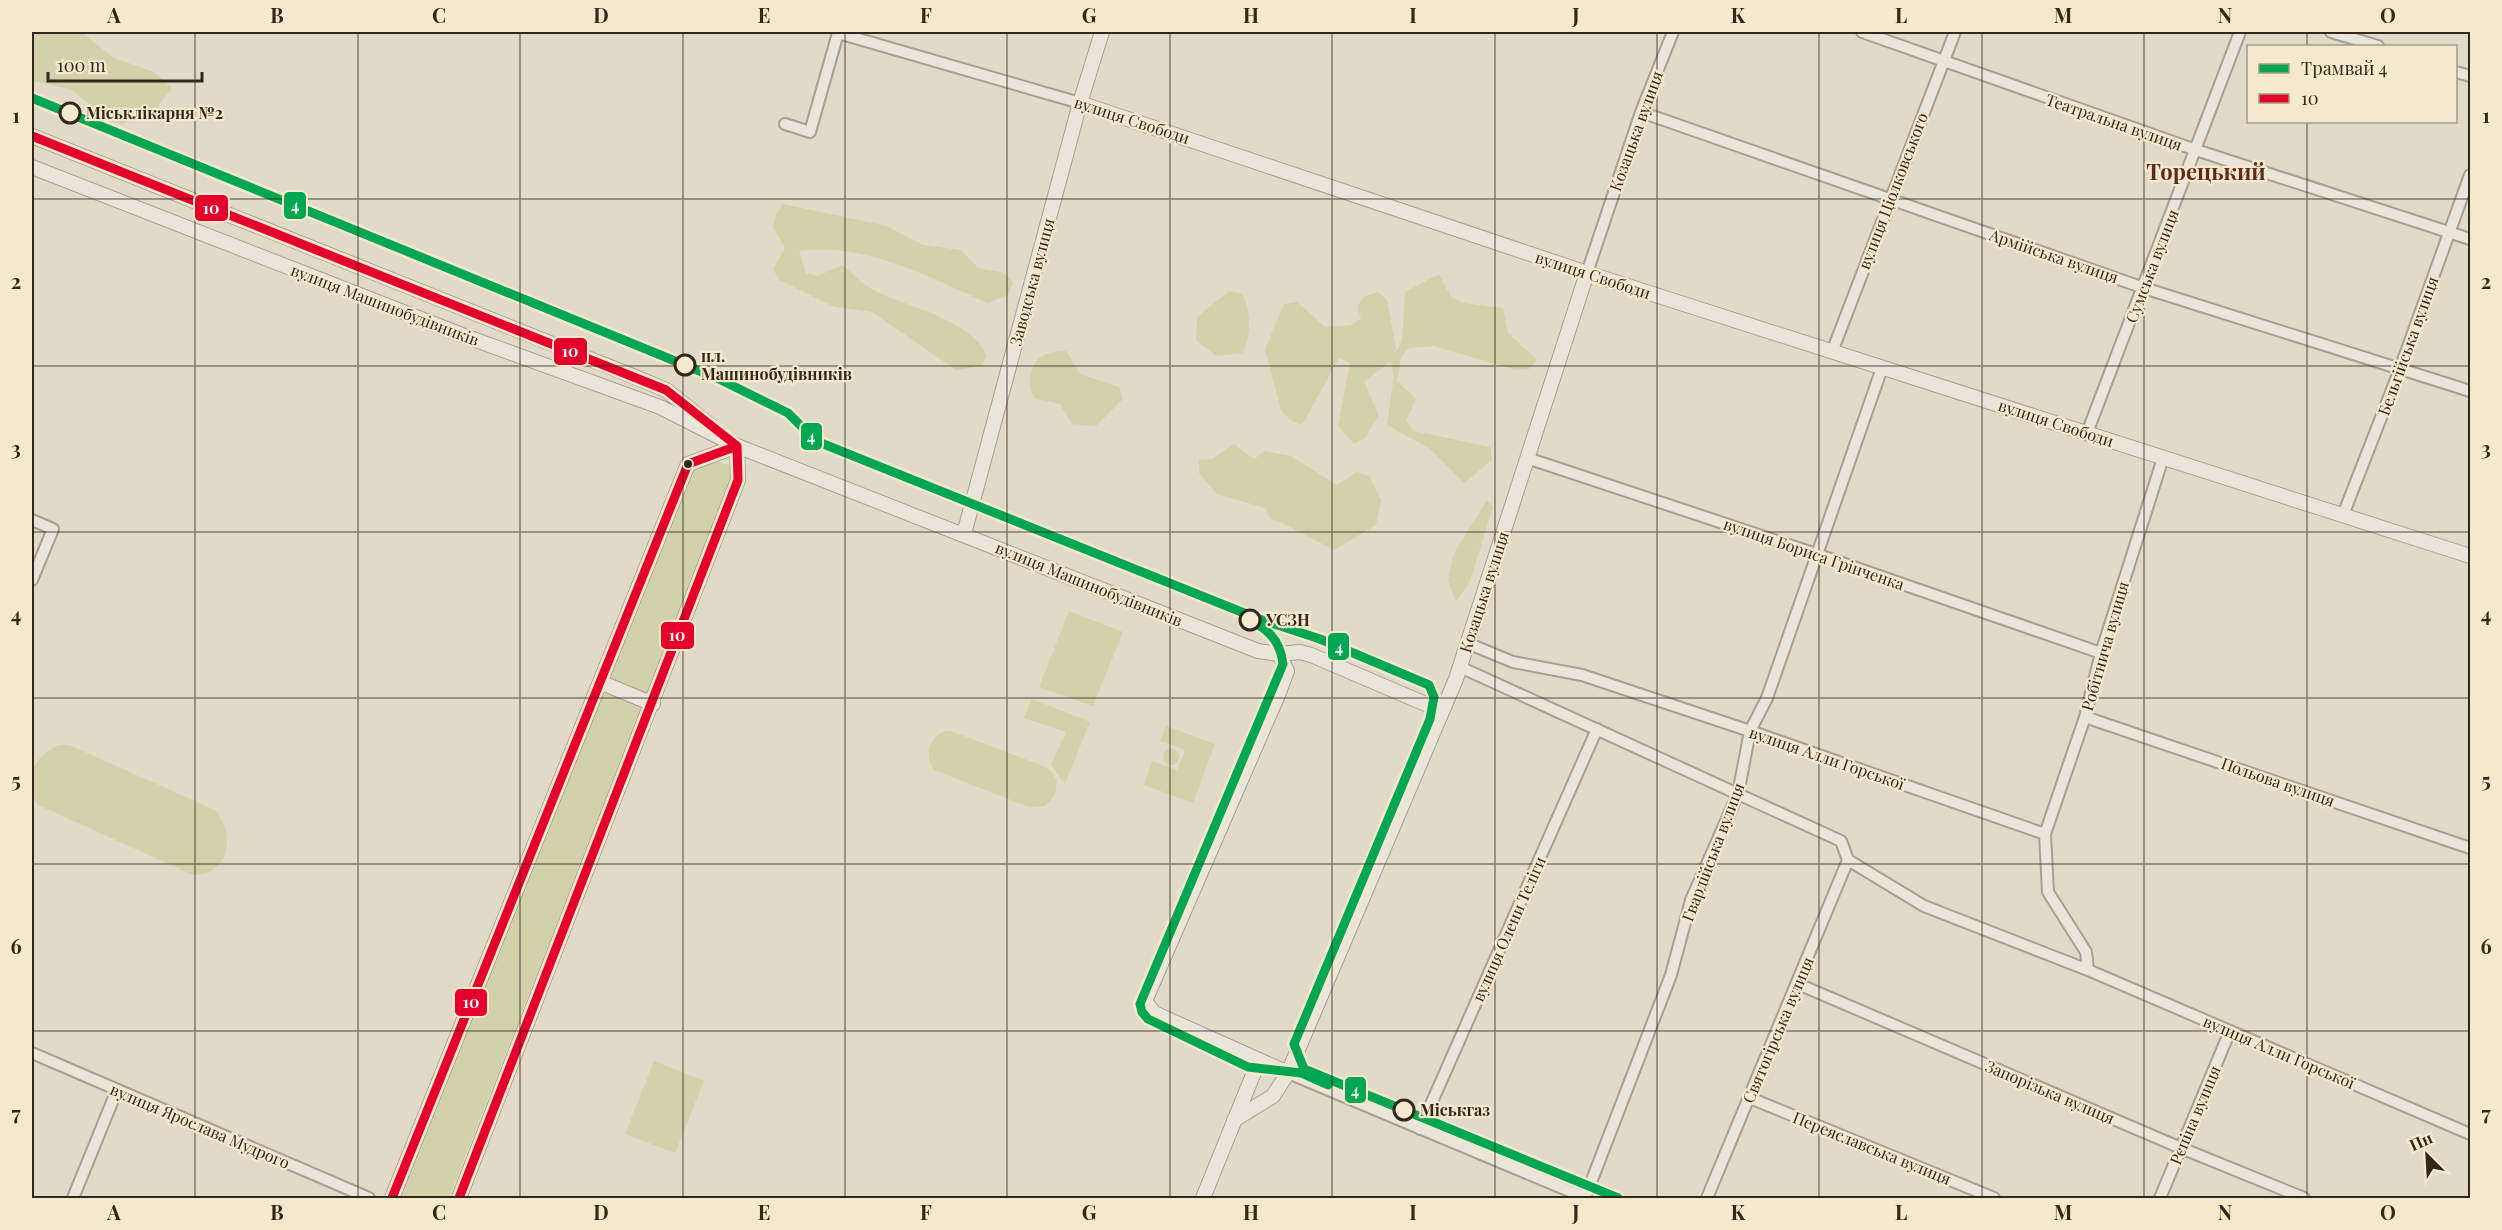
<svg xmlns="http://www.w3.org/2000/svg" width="2502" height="1230" viewBox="0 0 2502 1230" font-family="'Playfair Display',serif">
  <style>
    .green { fill: #d1d1aa }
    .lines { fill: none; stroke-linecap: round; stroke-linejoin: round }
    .minor-casing { stroke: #a69f92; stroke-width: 14 }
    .tertiary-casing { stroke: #a69f92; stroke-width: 16 }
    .minor { stroke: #eae5da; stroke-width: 10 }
    .tertiary { stroke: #eae5da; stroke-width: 14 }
    .bus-1-casing { stroke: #f4e8cd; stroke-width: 14 }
    .bus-1 { stroke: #e4002b; stroke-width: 9 }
    .tram-1-casing { stroke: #f4e8cd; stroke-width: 14 }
    .tram-1 { stroke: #00a651; stroke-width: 9 }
    .grid { fill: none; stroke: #33271c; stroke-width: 1.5; stroke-opacity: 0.55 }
    .stop-dot { fill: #f4e8cd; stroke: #33271c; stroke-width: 3 }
    .bus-dot { fill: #33271c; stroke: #f4e8cd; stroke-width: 2 }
    .labels { text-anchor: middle; stroke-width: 4.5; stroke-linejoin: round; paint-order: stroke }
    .stop-label { font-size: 16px; font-weight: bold; fill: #33271c; stroke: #f4e8cd; text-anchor: start }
    .street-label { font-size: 16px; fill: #33271c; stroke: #f4e8cd }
    .district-label { font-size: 22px; font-weight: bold; fill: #5f2a1c; stroke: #f4e8cd }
    .line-badge { stroke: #f4e8cd; stroke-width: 2 }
    .badge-label { font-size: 16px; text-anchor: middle; font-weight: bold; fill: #fff }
    .neatline { fill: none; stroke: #33271c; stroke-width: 2 }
    .grid-label { font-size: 20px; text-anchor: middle; font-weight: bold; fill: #33271c }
  </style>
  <rect width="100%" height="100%" fill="#e2dac8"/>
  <path class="green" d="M32,32h42l11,3 29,23 40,14 18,16 -15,20 -34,16 -12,-2 -40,-33 -39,-8z
    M783,204l104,22 36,19 38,5 17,18 26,5 9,9 -4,12 -21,9c-60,-26 -122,-61 -189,-52l7,22 12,3 24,-11c10,8 21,20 33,26 33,16 96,29 112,64l-5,11 -26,4 -84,-58 -37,-5 -56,-27 -6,-11 12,-21 -12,-21 3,-12z
    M1439,274l12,23 12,6 40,5 5,25 29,27 -8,9 -13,1 -82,-24 -25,2 -8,9 -4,24 19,18 -10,22 8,10 76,16 2,13 -28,23 -34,-34 -43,-24 7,-49 -3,-15 -27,21 15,33 -14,23 -11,6 -16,-18 12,-63 -11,-5 -37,67 -12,-5 -9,-10 -16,-61 19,-45 13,-2 28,25 25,-2 11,-6 -4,-13 8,-10 13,-4 9,8 9,48 -2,7 8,-14 3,-49z
    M1229,291l13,3c9,16 10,42 0,59l-25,3 -21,-15 1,-24z
    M1066,351l14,23 39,13 4,12 -27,27 -24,-2 -12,-20 -26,-6c-4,-9 -5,-13 -3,-23 3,-20 17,-23 35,-24z
    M1234,444l20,15 11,-8 26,5 46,29 20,-13 12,4 12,24 -5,25 -42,25 -55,-29 -9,-2 -5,-11 -48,-14 -18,-21v-13l13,-1z
    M697,453l39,15 -287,730h-49z
    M1487,500l6,7 -23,74 -14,21 -8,-22 5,-25z
    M1069,611l54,21 -30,74 -54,-19z
    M1032,699l58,23 -25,62 -14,-19 15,-33 -42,-14z
    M1166,726l49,18 -22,59 -49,-18 8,-24 25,9 8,-20 -25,-9z
    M945,731h6l87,33 12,6 7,10 -2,15 -10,11 -16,1 -95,-37c-9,-14 -7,-32 11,-39z
    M59,745h10l146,65c20,24 16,65 -22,65l-155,-70c-18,-23 -4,-50 21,-60z
    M1163 757a8 8 0 1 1 16 0a8 8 0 1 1-16 0Z
    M654,1061l50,20 -29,72 -50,-19z"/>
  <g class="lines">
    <defs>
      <path id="minor" d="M1862,32l334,118 274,89
        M2331,32l47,14
        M2456,72l14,4
        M1641,112l503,176 326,103
        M785,124l25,8 28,-99 242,70
        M1587,273l54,-161 32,-80
        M1832,352l123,-320
        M2087,433l153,-401
        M1527,458l289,96 285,99
        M2343,515l57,-146 70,-194
        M32,520l21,9 -21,51
        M1467,643l46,19 69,13 168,56 295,103 3,58 38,60 2,18
        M1460,667l381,174 7,19 76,46 164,64 382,164
        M2085,717l385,131
        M2045,834l40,-117 16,-64 62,-195
        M1798,984l383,164 123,50
        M32,1053l337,145
        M1288,1073l298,125
        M1750,1098l244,100
        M1420,1129l177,-400
        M73,1198l44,-108
        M1585,1198l86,-223 20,-75 47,-106 12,-63 17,-33 115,-330
        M1707,1198l141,-338
        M2160,1198l70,-167"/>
      <path id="tertiary" d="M1080,103l507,170 883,283
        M32,136l608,243 26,11 45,36
        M32,167l430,168 198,72 77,39 521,205 21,3 21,-2 11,3 131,56
        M964,534l116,-431 22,-71
        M1279,654l8,17 -9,24 -133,306 9,12 134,60
        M600,682l53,22
        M1234,1120l39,-24 15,-23 168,-394 131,-406
        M392,1198l296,-734 49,-18
        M459,1198l279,-718 -1,-34
        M1203,1198l56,-138"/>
    </defs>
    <use href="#minor" class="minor-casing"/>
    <use href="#tertiary" class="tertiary-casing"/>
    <use href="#minor" class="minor"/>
    <use href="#tertiary" class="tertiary"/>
    <defs>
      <path id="bus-1" d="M32,136l634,254 71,56
        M392,1198l296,-734 49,-18
        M459,1198l279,-718 -1,-34"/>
    </defs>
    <use href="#bus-1" class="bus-1-casing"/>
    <use href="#bus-1" class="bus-1"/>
    <defs>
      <path id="tram-1" d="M32,98l687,281 69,34 28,28 443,178 61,20 109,46 5,12 -4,22 -136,325 10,25 314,129
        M1245,618c22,10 35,21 38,46l-143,340 2,8 6,7 100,48 53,6 27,12"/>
    </defs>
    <use href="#tram-1" class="tram-1-casing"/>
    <use href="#tram-1" class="tram-1"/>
  </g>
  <path class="grid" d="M195,32v1166M358,32v1166M520,32v1166M683,32v1166M845,32v1166M1007,32v1166M1170,32v1166M1332,32v1166M1495,32v1166M1657,32v1166M1819,32v1166M1982,32v1166M2144,32v1166M2307,32v14M2307,122v1076M32,199h2438M32,366h2438M32,532h2438M32,698h2438M32,864h2438M32,1031h2438"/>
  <g class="stop-dot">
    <circle cx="70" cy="113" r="10"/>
    <circle cx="685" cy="365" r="10"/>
    <circle cx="1250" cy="620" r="10"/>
    <circle cx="1404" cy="1110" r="10"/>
  </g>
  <circle class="bus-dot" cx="688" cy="464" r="5"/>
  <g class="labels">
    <g class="stop-label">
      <text x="86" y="119">Міськлікарня №2</text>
      <text x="701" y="362">пл.<tspan x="701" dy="18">Машинобудівників</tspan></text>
      <text x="1266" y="626">УСЗН</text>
      <text x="1420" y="1116">Міськгаз</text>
    </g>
    <g class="street-label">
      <text transform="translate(1132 120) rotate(18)" y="6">вулиця Свободи</text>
      <text transform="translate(2114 122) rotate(19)" y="6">Театральна вулиця</text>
      <text transform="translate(1636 131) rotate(-70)" y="6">Козацька вулиця</text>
      <text transform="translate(1893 191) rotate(-69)" y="6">вулиця Ціолковського</text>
      <text transform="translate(2054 256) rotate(19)" y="6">Армійська вулиця</text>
      <text transform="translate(2152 266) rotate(-69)" y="6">Сумська вулиця</text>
      <text transform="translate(1593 275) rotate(18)" y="6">вулиця Свободи</text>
      <text transform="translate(1032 282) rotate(-75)" y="6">Заводська вулиця</text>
      <text transform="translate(385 305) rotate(21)" y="6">вулиця Машинобудівників</text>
      <text transform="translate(2408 346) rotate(-70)" y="6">Бельгійська вулиця</text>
      <text transform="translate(2056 423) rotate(18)" y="6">вулиця Свободи</text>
      <text transform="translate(1814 554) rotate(19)" y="6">вулиця Бориса Грінченка</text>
      <text transform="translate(1089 584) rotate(22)" y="6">вулиця Машинобудівників</text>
      <text transform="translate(1484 592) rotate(-72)" y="6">Козацька вулиця</text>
      <text transform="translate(2105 646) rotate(-74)" y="6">Робітнича вулиця</text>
      <text transform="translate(1827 758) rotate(19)" y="6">вулиця Алли Горської</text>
      <text transform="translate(2278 782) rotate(19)" y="6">Польова вулиця</text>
      <text transform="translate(1713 852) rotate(-69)" y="6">Гвардійська вулиця</text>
      <text transform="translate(1509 929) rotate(-66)" y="6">вулиця Олени Теліги</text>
      <text transform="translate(1778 1030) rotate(-67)" y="6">Святогірська вулиця</text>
      <text transform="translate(2279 1052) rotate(23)" y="6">вулиця Алли Горської</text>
      <text transform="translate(2050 1092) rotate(23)" y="6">Запорізька вулиця</text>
      <text transform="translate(2195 1115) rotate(-67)" y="6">Рєпіна вулиця</text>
      <text transform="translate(200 1126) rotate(23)" y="6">вулиця Ярослава Мудрого</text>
      <text transform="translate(1872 1148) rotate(22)" y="6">Переяславська вулиця</text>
    </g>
    <g class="district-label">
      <text x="2206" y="180">Торецький</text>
    </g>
  </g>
  <g class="line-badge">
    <rect x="283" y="191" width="24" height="29" rx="6" fill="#00a651"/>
    <rect x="194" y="194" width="35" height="28" rx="6" fill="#e4002b"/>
    <rect x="553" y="337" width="35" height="29" rx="6" fill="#e4002b"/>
    <rect x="800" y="422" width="23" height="29" rx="6" fill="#00a651"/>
    <rect x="660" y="621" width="35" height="29" rx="6" fill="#e4002b"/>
    <rect x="1327" y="632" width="23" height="29" rx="6" fill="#00a651"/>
    <rect x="454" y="988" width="34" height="29" rx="6" fill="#e4002b"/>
    <rect x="1344" y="1076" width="23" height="28" rx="6" fill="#00a651"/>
  </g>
  <g class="badge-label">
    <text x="295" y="211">4</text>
    <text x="211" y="214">10</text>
    <text x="570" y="357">10</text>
    <text x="811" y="442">4</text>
    <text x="677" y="641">10</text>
    <text x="1339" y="653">4</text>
    <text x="471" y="1008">10</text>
    <text x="1355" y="1096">4</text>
  </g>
  <rect width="2502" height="1230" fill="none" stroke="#f4e8cd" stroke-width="66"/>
  <rect x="2247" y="45" width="210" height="78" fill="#f4e8cd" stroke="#a79b86" stroke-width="1.5"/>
  <rect x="2259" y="64" width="30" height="9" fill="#00a651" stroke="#a79b86" stroke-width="1.5"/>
  <text x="2301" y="75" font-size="18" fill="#33271c">Трамвай 4</text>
  <rect x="2259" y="94" width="30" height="9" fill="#e4002b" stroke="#a79b86" stroke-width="1.5"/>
  <text x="2301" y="105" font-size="18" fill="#33271c">10</text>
  <g transform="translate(2427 1155) rotate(336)" stroke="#f4e8cd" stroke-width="4.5" paint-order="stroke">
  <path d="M0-4.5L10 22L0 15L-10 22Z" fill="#33271c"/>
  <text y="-9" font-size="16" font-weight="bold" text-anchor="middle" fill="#33271c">Пн</text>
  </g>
  <path d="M48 72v9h154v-9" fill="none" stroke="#33271c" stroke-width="3"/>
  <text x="57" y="72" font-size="18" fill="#33271c" stroke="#f4e8cd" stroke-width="4.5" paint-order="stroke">100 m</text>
  <rect x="33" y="33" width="2436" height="1164" class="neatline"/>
  <g class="grid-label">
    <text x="114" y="23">A</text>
    <text x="277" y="23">B</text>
    <text x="439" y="23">C</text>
    <text x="601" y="23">D</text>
    <text x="764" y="23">E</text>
    <text x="926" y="23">F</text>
    <text x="1089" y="23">G</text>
    <text x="1251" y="23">H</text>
    <text x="1413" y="23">I</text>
    <text x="1576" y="23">J</text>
    <text x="1738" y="23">K</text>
    <text x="1901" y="23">L</text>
    <text x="2063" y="23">M</text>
    <text x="2225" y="23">N</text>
    <text x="2388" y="23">O</text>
    <text x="16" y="123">1</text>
    <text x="2486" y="123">1</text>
    <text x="16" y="289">2</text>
    <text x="2486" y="289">2</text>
    <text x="16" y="456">3</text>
    <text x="2486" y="456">3</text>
    <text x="16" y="622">4</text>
    <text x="2486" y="622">4</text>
    <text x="16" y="788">5</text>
    <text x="2486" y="788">5</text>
    <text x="16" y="954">6</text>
    <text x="2486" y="954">6</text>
    <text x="16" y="1121">7</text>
    <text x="2486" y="1121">7</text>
    <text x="114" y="1220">A</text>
    <text x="277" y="1220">B</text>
    <text x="439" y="1220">C</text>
    <text x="601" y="1220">D</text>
    <text x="764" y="1220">E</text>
    <text x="926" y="1220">F</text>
    <text x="1089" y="1220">G</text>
    <text x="1251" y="1220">H</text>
    <text x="1413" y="1220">I</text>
    <text x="1576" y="1220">J</text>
    <text x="1738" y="1220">K</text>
    <text x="1901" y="1220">L</text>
    <text x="2063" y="1220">M</text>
    <text x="2225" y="1220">N</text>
    <text x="2388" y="1220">O</text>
  </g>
</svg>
